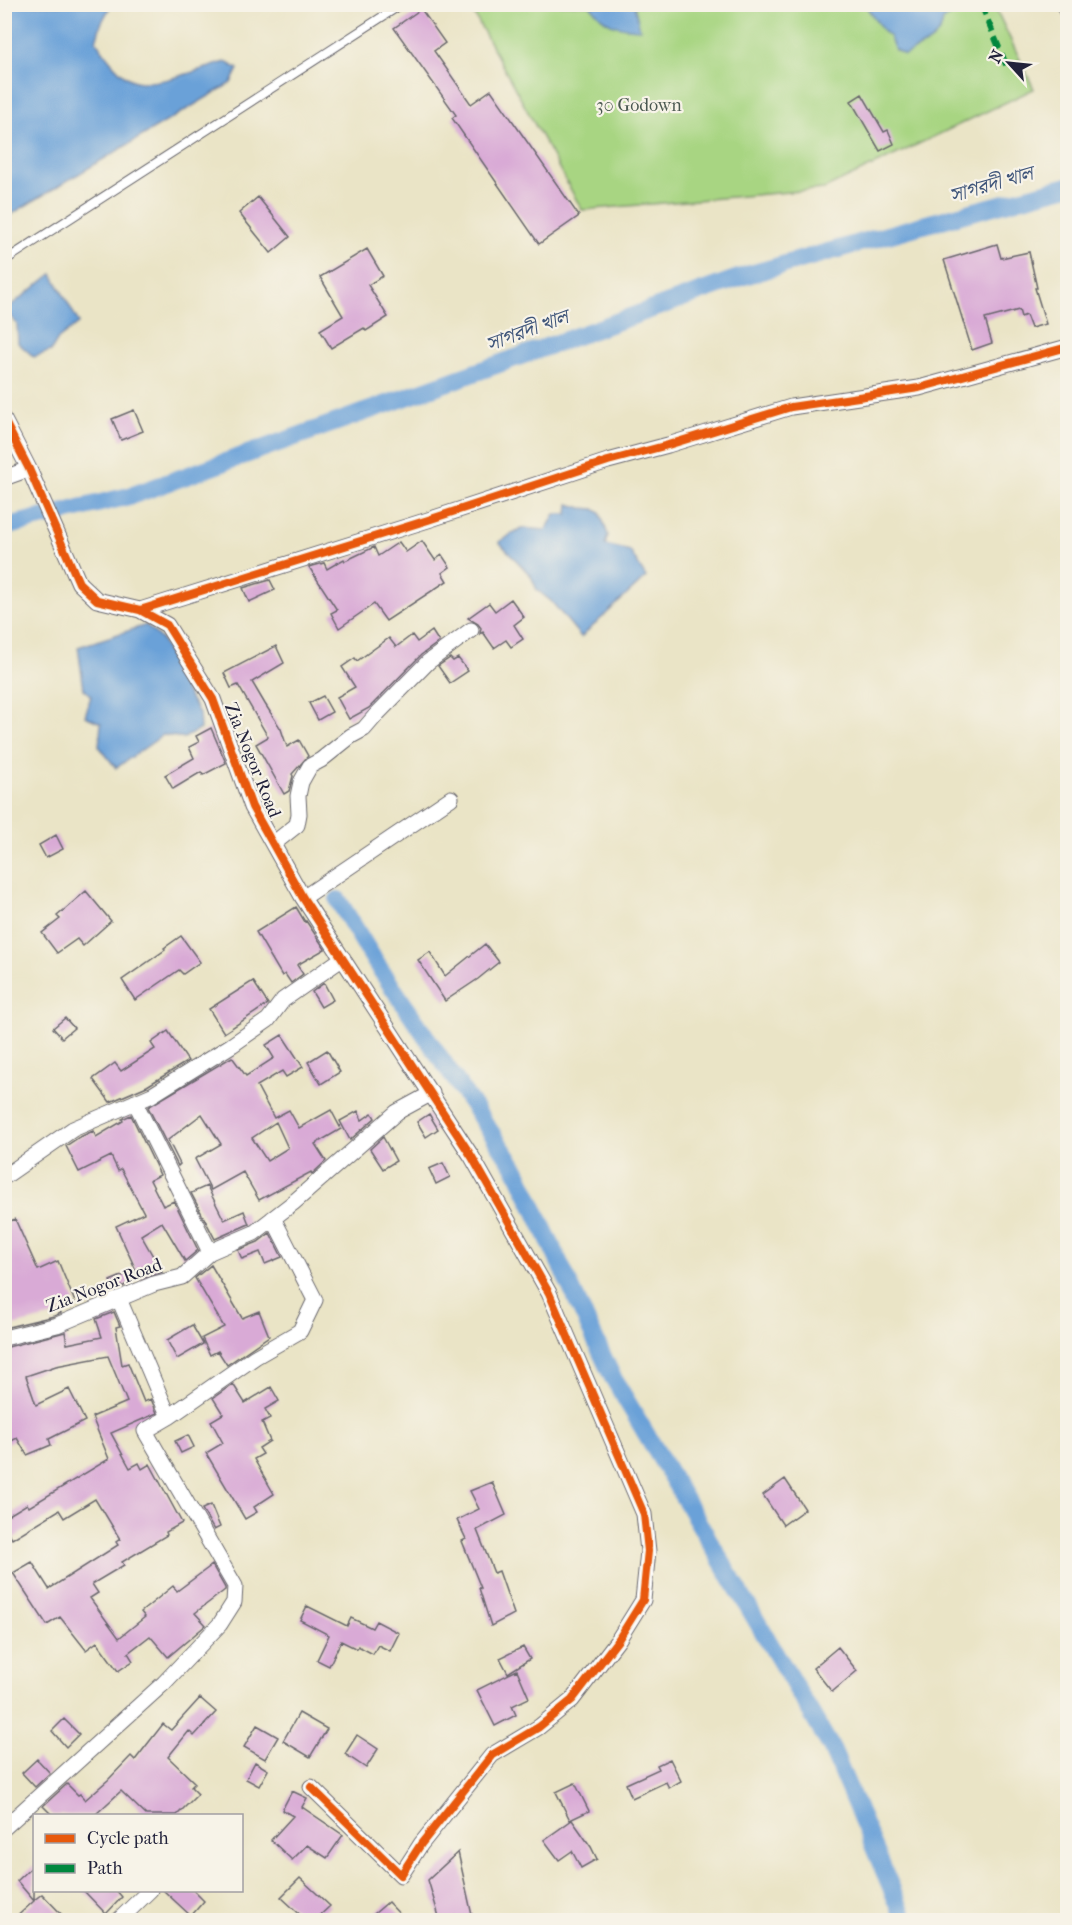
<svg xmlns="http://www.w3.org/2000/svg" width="1072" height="1925" viewBox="0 0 1072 1925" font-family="'IM FELL French Canon','Noto Serif Bengali',serif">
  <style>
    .green { fill: #a8d582; stroke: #657c5e; stroke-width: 1.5 }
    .water { fill: #6aa1d8; stroke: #46628a; stroke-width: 1.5 }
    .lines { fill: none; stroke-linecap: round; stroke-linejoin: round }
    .canal { stroke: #6aa1d8; stroke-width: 18 }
    .building { fill: #d9aad6; fill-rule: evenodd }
    .service-casing { stroke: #68666c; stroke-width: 10 }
    .minor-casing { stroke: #68666c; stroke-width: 17 }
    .service { stroke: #fff; stroke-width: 8 }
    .minor { stroke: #fff; stroke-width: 15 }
    .quiet { stroke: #00873e; stroke-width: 6; stroke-dasharray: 12 6; stroke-linecap: butt }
    .cycleway-casing { stroke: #f7f3e8; stroke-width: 11 }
    .cycleway { stroke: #e8590c; stroke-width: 8 }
    .labels { text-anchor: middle; stroke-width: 4.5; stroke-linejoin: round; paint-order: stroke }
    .park-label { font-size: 18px; fill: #4a5850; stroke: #f7f3e8 }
    .street-label { font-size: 18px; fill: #22223b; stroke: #f7f3e8 }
    .water-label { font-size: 20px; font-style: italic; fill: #3f557a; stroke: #f7f3e8 }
  </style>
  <rect width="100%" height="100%" fill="#f7f3e8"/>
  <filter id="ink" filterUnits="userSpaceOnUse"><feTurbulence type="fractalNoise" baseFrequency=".0167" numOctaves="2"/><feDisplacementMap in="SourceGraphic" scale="12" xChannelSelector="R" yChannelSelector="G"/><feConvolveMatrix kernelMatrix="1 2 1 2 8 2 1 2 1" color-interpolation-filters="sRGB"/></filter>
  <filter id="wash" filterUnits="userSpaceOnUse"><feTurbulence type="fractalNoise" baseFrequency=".008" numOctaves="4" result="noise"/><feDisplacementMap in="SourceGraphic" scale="24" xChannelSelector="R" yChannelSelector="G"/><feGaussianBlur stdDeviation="1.35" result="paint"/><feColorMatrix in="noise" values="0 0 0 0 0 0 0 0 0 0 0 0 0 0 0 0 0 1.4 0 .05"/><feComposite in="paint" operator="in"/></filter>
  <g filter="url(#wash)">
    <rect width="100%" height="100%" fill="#eae4c6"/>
    <path class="green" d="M469,5h525l40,84 -210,100 -242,21z"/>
    <path class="water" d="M4,5h107l-10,19 -5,17c9,13 24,36 39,40 23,6 67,-13 91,-19l12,7 -7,14 -226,135z
      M590,5h44l6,24c-25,-1 -35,-4 -50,-24z
      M963,5v1l-20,14c-2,21 -22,26 -39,35l-9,-5 -6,-14 -5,-4 -19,-27z
      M52,274l27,49 -21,16 -7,12 -17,6 -16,-14 -1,-19 -12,-14z
      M569,504l13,4 12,1 6,4 8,22 -3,10 25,6 16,26 -65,60 -30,-36 -14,-11 -6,-14 -32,-34 22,-14 25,2 9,-16h13z
      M146,625l16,15 24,52 13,21 1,16 -16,9 -21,-3 -47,33 -17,-22 2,-23 -16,-7 6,-20 -7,-7 -6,-42z"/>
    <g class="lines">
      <path class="canal" d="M4,527l129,-32 614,-220 172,-49 149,-40
        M338,900l38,63 140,206 96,207 219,371 74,173"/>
    </g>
    <g id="blocks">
      <path class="building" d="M421,9l24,34 -11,8 37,53 20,-14 88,126 -40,28 -87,-126 4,-3 -62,-87z
        M862,94l22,38 4,-2 6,14 -14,7 -29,-50z
        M258,197l32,40 -19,16 -32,-40z
        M997,244l4,14 28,-6 8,36h-2l11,36 -15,4 -5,-13 -5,2 -2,-7 -34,9 7,24 -20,7 -28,-90z
        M367,249l16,27 -15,9 20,32 -22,14 -2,-3 -33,20 -11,-18 23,-14 -23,-39z
        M134,410l9,21 -22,9 -9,-21z
        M422,541l13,19 7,-5 8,12 -8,6 5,8 -61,40 -12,-17 -35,24 -8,-15 6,-3 -28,-43 15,-4 3,6 17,-10 1,2 29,-14 4,9 21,-14 7,10z
        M270,580l5,10 -26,12 -6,-14z
        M511,599l13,18 -10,8 9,14 -12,8 -5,-7 -12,8 -11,-16 -3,2 1,-6 -3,-4 -10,-6 21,-15 6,8z
        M432,631l7,11 -18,13 -52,53 -20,11 -12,-22 18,-10 -13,-20 13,-9 2,3 32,-23 7,9 16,-12 5,7z
        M276,646l8,17 -32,19 13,22 16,25 6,18 12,-7 9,16 -16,18 1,2 -4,15 -5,3 -28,-50 12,-7 -30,-52 -7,3 -7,-15z
        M450,658l3,3 5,-3 10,13 -18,12 -12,-17z
        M323,696l9,16 -14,8 -9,-17z
        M211,728l15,35 -23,12 -2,-3 -28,17 -8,-14 29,-17 -5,-11 10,-5 -3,-6z
        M56,835l7,14 -17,9 -7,-13z
        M86,891l25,30 -28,25 -6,-7 -20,14 -15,-20 18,-14 -3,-3z
        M296,907l9,15 1,-1 19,28 -28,16 6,9 -12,9 -6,-9 -3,2 -26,-44z
        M181,936l19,26 -17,12 -4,-4 -44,30 -13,-20 43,-30 -1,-2z
        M485,944l14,18 -21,17 -33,22 -27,-41 12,-8 15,24z
        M253,981l15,23 -44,29 -15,-24z
        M324,983l9,17 -12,7 -9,-15z
        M65,1018l9,10 -12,10 -9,-10z
        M168,1031l20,30 -41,25 -37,16 -17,-23 22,-16 6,8 34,-22 -4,-6z
        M282,1035l21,32 -17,10 -4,-6 -25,15 17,32 15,-8 10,18 32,-18 10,19 -26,15 11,17 -14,13 -1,-2 -52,28 -16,-28 -32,18 -16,-31 26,-15 -19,-30 -34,26 12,24 -2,2 -30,-59 84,-50 14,19 28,-18 -8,-13zM276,1122l12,26 -21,13 -15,-23z
        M327,1050l13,22 -19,12 -13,-22z
        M358,1111l4,9 10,-7 3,5 -25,22 -10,-19z
        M429,1114l9,15 -12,8 -9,-15z
        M131,1115l29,60 -10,5 13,26 11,-5 24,49 -13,11 -23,-39 -21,13 21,37 -22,7 -24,-53 28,-13 -23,-44 -3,2 -7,-15 -32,16 -13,-26 12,-8 15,-7 3,6 27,-16 -1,-2z
        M383,1137l13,24 -13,8 -13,-20z
        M443,1163l7,14 -14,7 -7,-15z
        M207,1186l17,34 20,-9 5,13 -34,15 -24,-46z
        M15,1219l23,51 20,-9 17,41 -15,7 1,4 -7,3 -50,12v-104z
        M270,1233l12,24 -17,7 -5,-12 -18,7 -4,-9 20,-8z
        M211,1265l31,53 17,-7 10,25 -42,29 -9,-14 -8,4 -8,-17 22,-11 -29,-49z
        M129,1273l4,9 -19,8 -4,-9z
        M114,1312l6,14 -4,1 6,38 6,-2 16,39 7,-3 6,14 -46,20 19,35 9,-5 3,6 8,-5 32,59 -16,9 1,3 -45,27 2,3 -32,19 6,9 -8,5 29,40 26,-21 -4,-5 32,-26 4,5 35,-26 13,23v2l-30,23 11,12 -38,32 -18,-21 -22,17 5,8 -15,10 -21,-29 -11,8 -26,-33 -13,8 -34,-52 19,-11 17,27 69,-44 -2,-3 4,-3 -18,-30h-1l-6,-10 -31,19 -5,-8 -47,29 -8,-13v-8l23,-14 2,3 80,-48 -17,-42 35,-15 -19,-46 -52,10 -30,10 10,29 33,-16 16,32 -36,18 2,6 -24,10 -10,-17 -13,7v-97l61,-16 2,12 35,-7 -6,-18z
        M192,1325l11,19 -26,15 -10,-19z
        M233,1384l12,19 26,-16 8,14 -14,8 5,9 -8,4 8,19 -11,7 4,6 -9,5 20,35 -20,13 3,5 -12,7 -39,-66 17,-10 -12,-22 12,-7 -10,-16z
        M188,1435l6,12 -13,6 -6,-12z
        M785,1479l20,30 -22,16 -20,-30z
        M492,1482l14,33 -29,15 17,43 5,-2 15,43 -23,12 -12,-38h2l-19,-47 4,-2 -9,-19 22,-11 -9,-18z
        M211,1505l9,22 -6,3 -12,-21z
        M307,1606l40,20 4,-8 21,10 4,-7 23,12 -9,18 -12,-6 -5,9 -15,-8 -1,3 -16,-8 -12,25 -12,-6 12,-25 -29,-15z
        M523,1647l7,12 -22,14 -8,-15z
        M838,1647l19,24 -25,21 -19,-24z
        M517,1670l12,28 -17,8 4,9 -21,11 -18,-36z
        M200,1698l16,14 -22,24 -5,-5 -21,26 27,26 -4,4 7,7 -21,21h-31l-25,-24 -26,24h-43l-9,-9 24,-22 11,11 2,-1 5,6 23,-20 23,-24 4,4 28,-36 8,6z
        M299,1713l28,16 -17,28 -27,-16z
        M64,1719l15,15 -13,13 -14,-16z
        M257,1725l21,12 -13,22 -21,-12z
        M357,1735l21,14 -12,19 -21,-14z
        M37,1759l13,14 -15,14 -13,-14z
        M670,1759l11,22 -12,7 -3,-6 -34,16 -6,-14 33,-15 -2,-4z
        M255,1762l13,8 -9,16 -13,-7z
        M575,1783l14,28 -19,9 -14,-28z
        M292,1791l15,7 -5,9 41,28 -16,23 -20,-13 -15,15 -21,-20 22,-24 -11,-6z
        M572,1820l19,27 6,12 -16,9 -9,-17 -13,9 -15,-20z
        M458,1852l15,68h-33l-12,-40z
        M34,1865v35l8,-6 25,26h-54l21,-19 -17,-20z
        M300,1878l30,28 -15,14h-9l-25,-23z
        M83,1890h33l6,7 -16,17z
        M163,1890h30l11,11 -13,15z
        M388,1902l17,18h-38z"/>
    </g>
  </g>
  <g filter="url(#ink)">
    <use href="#blocks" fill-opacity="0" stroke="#68666c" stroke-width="1.5"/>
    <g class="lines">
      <defs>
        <path id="service" d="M4,261l398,-257"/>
        <path id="minor" d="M1063,4l5,10
          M4,420l25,49 50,114 18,17 43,10 27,15 46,74 39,108 51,91 169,259 77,136 95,221 4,37 -5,49 -25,40 -46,60 -33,27 -47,28 -71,89 -20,31 -90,-88
          M4,478l25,-9
          M140,610l288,-90 180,-59 60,-16 123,-38 128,-19 145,-40
          M273,844l24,-19 2,-11 -1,-18 3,-14 9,-16 11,-6 30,-24 13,-7 13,-15 51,-52 43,-32
          M303,898l148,-100
          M135,1102l75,150
          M4,1177l69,-48 79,-34 80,-50 36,-25 15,-20 60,-42
          M119,1299l50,118
          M4,1338l53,-13 97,-41 28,-7 28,-25 44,-19 39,-30 104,-91 35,-19
          M5,1827l159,-144 56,-59 14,-22 1,-16 -90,-155 24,-14 86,-60 45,-26 15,-31 -42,-82
          M119,1920l31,-30"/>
      </defs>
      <use href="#service" class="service-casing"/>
      <use href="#minor" class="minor-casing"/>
      <use href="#service" class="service"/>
      <use href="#minor" class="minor"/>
      <path class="quiet" d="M981,4l26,63
        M1063,4l5,10"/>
      <defs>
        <path id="cycleway" d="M4,420l25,49 50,114 18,17 43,10 27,15 46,74 39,108 51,91 169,259 77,136 95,221 4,37 -5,49 -25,40 -46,60 -33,27 -47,28 -71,89 -20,31 -90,-88
          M140,610l288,-90 180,-59 60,-16 123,-38 128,-19 145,-40"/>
      </defs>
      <use href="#cycleway" class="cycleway-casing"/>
      <use href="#cycleway" class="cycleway"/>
    </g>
  </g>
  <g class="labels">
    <g class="park-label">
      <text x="639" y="111">30 Godown</text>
    </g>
    <g class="street-label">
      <text transform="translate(253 760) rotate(68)" y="6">Zia Nogor Road</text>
      <text transform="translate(104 1285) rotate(-21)" y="6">Zia Nogor Road</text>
    </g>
    <g class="water-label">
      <text transform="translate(991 184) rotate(-16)" y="7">সাগরদী খাল</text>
      <text transform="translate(527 330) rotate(-20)" y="7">সাগরদী খাল</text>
    </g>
  </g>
  <rect width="1072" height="1925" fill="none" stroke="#f7f3e8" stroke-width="24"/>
  <rect x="33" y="1814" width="210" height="78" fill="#f7f3e8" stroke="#a29fa3" stroke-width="1.5"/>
  <rect x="45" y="1834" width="30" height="9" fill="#e8590c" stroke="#a29fa3" stroke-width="1.5"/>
  <text x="87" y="1844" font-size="18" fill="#22223b">Cycle path</text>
  <rect x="45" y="1864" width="30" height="9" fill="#00873e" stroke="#a29fa3" stroke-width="1.5"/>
  <text x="87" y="1874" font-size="18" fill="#22223b">Path</text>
  <g transform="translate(1009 63) rotate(297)" stroke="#f7f3e8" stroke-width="4.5" paint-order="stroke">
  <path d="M0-4.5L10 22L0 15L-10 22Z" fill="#22223b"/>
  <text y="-9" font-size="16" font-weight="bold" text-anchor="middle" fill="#22223b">N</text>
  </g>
</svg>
